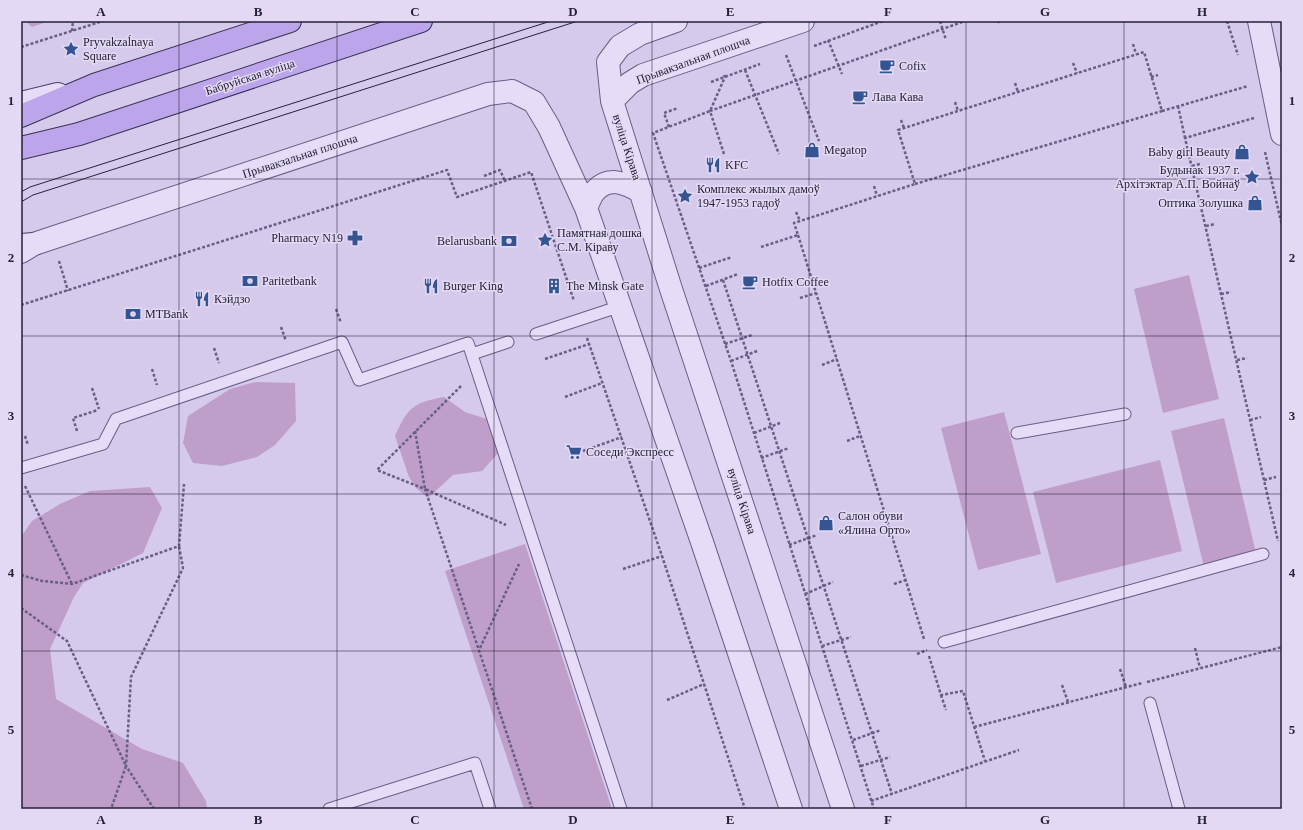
<svg xmlns="http://www.w3.org/2000/svg" width="1303" height="830" viewBox="0 0 1303 830" font-family="Georgia,serif">
  <style>
    .green { fill: #bf9ec9 }
    .lines { fill: none; stroke-linecap: round; stroke-linejoin: round }
    .service-casing { stroke: #675f87; stroke-width: 13 }
    .tertiary-casing { stroke: #675f87; stroke-width: 24 }
    .secondary-casing { stroke: #484269; stroke-width: 24 }
    .primary-casing { stroke: #373355; stroke-width: 24 }
    .path { stroke: #675f87; stroke-width: 2.5; stroke-dasharray: 3 2; stroke-linecap: butt }
    .service { stroke: #e6dcf7; stroke-width: 11 }
    .tertiary { stroke: #e6dcf7; stroke-width: 22 }
    .secondary { stroke: #e6dcf7; stroke-width: 22 }
    .primary { stroke: #bda5eb; stroke-width: 22 }
    .tram { stroke: #252239; stroke-width: 1 }
    .grid { fill: none; stroke: #252239; stroke-width: 1; stroke-opacity: 0.55 }
    .labels { text-anchor: middle; stroke-width: 3; stroke-linejoin: round; paint-order: stroke }
    .poi-label { font-size: 12px; fill: #252239; stroke: #e3d9f4; text-anchor: start }
    .street-label { font-size: 12px; fill: #252239; stroke: #e3d9f4 }
    .neatline { fill: none; stroke: #252239; stroke-width: 1.5 }
    .grid-label { font-size: 13px; text-anchor: middle; font-weight: bold; fill: #252239 }
  </style>
  <rect width="100%" height="100%" fill="#d6caec"/>
  <path class="green" d="M25,21h24l-17,6z
    M1189,275l30,124 -56,14 -29,-124z
    M255,382l40,1 1,38 -21,24 -18,12 -35,9 -29,-3 -10,-20 5,-27 42,-27z
    M444,397l21,15 22,7 9,11 4,21 -18,20 -29,4 -25,23 -12,-10 -7,-11 -14,-41c13,-29 18,-33 49,-39z
    M1004,412l37,142 -63,16 -37,-142z
    M1224,418l32,135 -52,14 -33,-136z
    M1160,460l22,91 -126,32 -23,-91z
    M150,487l12,21 -19,45 -60,30 -9,14 -24,52 6,50 86,50 41,14 23,38 1,8h-186v-272l11,-16 28,-17 30,-13z
    M525,544l87,265h-88l-79,-238z"/>
  <g class="lines">
    <defs>
      <path id="service" d="M536,334l85,-28
        M472,354l36,-12
        M1017,433l108,-19
        M21,468l82,-24 13,-25 226,-77 17,38 109,-37 153,466
        M944,642l319,-88
        M1150,703l29,106
        M329,809l146,-46 15,46"/>
      <path id="tertiary" d="M676,21l-36,13 -20,12 -12,16 4,39 58,185 173,523
        M1259,21l23,113
        M612,101l18,-18 13,-8 160,-54
        M586,208c3,-6 5,-13 9,-17 14,-16 32,-7 46,1
        M21,252l13,-8 18,-6 436,-144 24,-3 22,11 15,25 37,81 116,334 89,267"/>
      <path id="secondary" d="M21,103l37,-9
        M21,245l13,-1"/>
      <path id="primary" d="M21,116l73,-31 196,-64
        M21,148l58,-14 342,-113"/>
    </defs>
    <use href="#service" class="service-casing"/>
    <use href="#tertiary" class="tertiary-casing"/>
    <use href="#secondary" class="secondary-casing"/>
    <use href="#primary" class="primary-casing"/>
    <path class="path" d="M940,21l6,19
      M998,21l1,2
      M1227,21l11,34
      M72,31l1,-10
      M828,40l14,34
      M1133,44l3,10
      M814,46l69,-25
      M21,47l82,-26
      M786,55l33,86
      M1073,63l4,10
      M745,70l34,84
      M724,75l1,2 -15,34 -57,22 78,228 143,448
      M1151,77l7,-2
      M711,82l49,-18
      M1015,83l3,9
      M955,102l3,9
      M1178,106l7,32
      M1254,118l-69,20 93,403
      M901,120l3,8
      M669,127l-5,-14 14,-5
      M1265,152l17,74
      M724,154l-14,-43 255,-90
      M1192,166l8,-2
      M484,176l16,-6 5,11
      M915,184l247,-73
      M874,186l3,10
      M796,212l4,9
      M1206,226l9,-2
      M798,235l126,404
      M761,247l37,-12 -4,-12 121,-39 -17,-54 246,-78 18,59 86,-25
      M59,261l9,30
      M699,268l33,-11
      M723,280l169,514
      M706,286l32,-12
      M1221,294l10,-2
      M800,298l16,-5
      M21,305l426,-135 10,27 74,-25 43,129
      M336,309l5,14
      M281,327l5,14
      M587,338l75,218 83,253
      M725,344l27,-9
      M214,348l5,15
      M545,359l44,-15
      M1237,360l10,-2
      M731,361l26,-10
      M822,365l15,-6
      M152,369l5,16
      M461,386l-84,84 48,19 107,320
      M92,388l7,21
      M565,397l37,-14
      M1250,420l11,-3
      M77,431l-4,-13 25,-8
      M415,431l10,58 81,36
      M754,433l26,-10
      M25,436l3,9
      M847,441l13,-5
      M583,451l39,-14
      M761,458l28,-10
      M1264,480l12,-3
      M25,486l47,98
      M873,519l12,-4
      M789,545l28,-10
      M623,569l39,-13
      M21,575l21,6 30,3 107,-38 5,-62
      M894,584l12,-4
      M805,594l28,-12
      M21,608l46,33 59,125 -15,43
      M822,646l29,-9
      M480,648l39,-84
      M1195,648l5,20
      M917,654l10,-4
      M929,656l12,39 22,-4 22,70
      M1120,669l6,18
      M1147,682l135,-35
      M1062,685l6,17
      M941,695l5,15
      M667,700l37,-16
      M974,727l168,-44
      M853,740l28,-10
      M861,766l29,-9
      M871,801l148,-51
      M154,809l-28,-43 5,-89 52,-109 -4,-22"/>
    <use href="#service" class="service"/>
    <use href="#tertiary" class="tertiary"/>
    <use href="#secondary" class="secondary"/>
    <use href="#primary" class="primary"/>
    <path class="tram" d="M21,192l9,-5 521,-166
      M21,202l12,-7 545,-174"/>
  </g>
  <path class="grid" d="M179,21v788M337,21v788M494,21v788M652,21v788M809,21v788M966,21v788M1124,21v788M21,179h1261M21,336h1261M21,494h1261M21,651h1261"/>
  <defs>
    <symbol id="sight-bare" viewBox="-9 -9 18 18"><path d="M0-6L1.8-2.2L6-1.7L2.9 1.2L3.7 5.4L0 3.3L-3.7 5.4L-2.9 1.2L-6-1.7L-1.8-2.2Z" fill="#345591" stroke="#e3d9f4" stroke-width="2.5" paint-order="stroke"/></symbol>
    <symbol id="cafe-bare" viewBox="-9 -9 18 18"><path d="M-5.5-4.5H6V0H3Q3 3.5 0 3.5H-2.5Q-5.5 3.5-5.5 0ZM3-3.2v2h1.7v-2ZM-6 4.5H4V6H-6Z" fill="#345591" stroke="#e3d9f4" stroke-width="2.5" paint-order="stroke"/></symbol>
    <symbol id="shop-bare" viewBox="-9 -9 18 18"><path d="M-5-2.5h2.3a2.7 3.5 0 0 1 5.4 0H5L5.5 6h-11ZM-1.5-2.5h3a1.5 2.3 0 0 0-3 0Z" fill="#345591" stroke="#e3d9f4" stroke-width="2.5" paint-order="stroke"/></symbol>
    <symbol id="restaurant-bare" viewBox="-9 -9 18 18"><path d="M-5-6h1v4h1v-4h1v4h1v-4h1v5L-1.5 .5V6h-2V.5L-5-1ZM5-6V6H3V1.5H1.5Q1.5-4 5-6Z" fill="#345591" stroke="#e3d9f4" stroke-width="2.5" paint-order="stroke"/></symbol>
    <symbol id="pharmacy-bare" viewBox="-9 -9 18 18"><path d="M-2-6h4v4h4v4h-4v4h-4v-4h-4v-4h4Z" fill="#345591" stroke="#e3d9f4" stroke-width="2.5" paint-order="stroke"/></symbol>
    <symbol id="bank-bare" viewBox="-9 -9 18 18"><path d="M-6-4H6V4H-6ZM0-2.3a2.3 2.3 0 1 0 0 4.6a2.3 2.3 0 1 0 0-4.6Z" fill="#345591" stroke="#e3d9f4" stroke-width="2.5" paint-order="stroke"/></symbol>
    <symbol id="building-bare" viewBox="-9 -9 18 18"><path d="M-4-6H4V6H1V3H-1V6H-4ZM-2.5-4.3h1.7v1.8h-1.7ZM.8-4.3h1.7v1.8H.8ZM-2.5-1h1.7V.8h-1.7ZM.8-1h1.7V.8H.8Z" fill="#345591" stroke="#e3d9f4" stroke-width="2.5" paint-order="stroke"/></symbol>
    <symbol id="supermarket-bare" viewBox="-9 -9 18 18"><path d="M-6-5.5h2.5l.6 2H6L4.5 2H-2.5L-4.4-4H-6ZM-1.5 3.2a1.3 1.3 0 1 0 .1 0ZM3 3.2a1.3 1.3 0 1 0 .1 0Z" fill="#345591" stroke="#e3d9f4" stroke-width="2.5" paint-order="stroke"/></symbol>
  </defs>
  <g fill-rule="evenodd">
    <use href="#sight-bare" x="60" y="38" width="22" height="22"/>
    <use href="#cafe-bare" x="876" y="55" width="22" height="22"/>
    <use href="#cafe-bare" x="849" y="86" width="22" height="22"/>
    <use href="#shop-bare" x="801" y="139" width="22" height="22"/>
    <use href="#shop-bare" x="1231" y="141" width="22" height="22"/>
    <use href="#restaurant-bare" x="702" y="154" width="22" height="22"/>
    <use href="#sight-bare" x="1241" y="166" width="22" height="22"/>
    <use href="#sight-bare" x="674" y="185" width="22" height="22"/>
    <use href="#shop-bare" x="1244" y="192" width="22" height="22"/>
    <use href="#pharmacy-bare" x="344" y="227" width="22" height="22"/>
    <use href="#sight-bare" x="534" y="229" width="22" height="22"/>
    <use href="#bank-bare" x="498" y="230" width="22" height="22"/>
    <use href="#bank-bare" x="239" y="270" width="22" height="22"/>
    <use href="#cafe-bare" x="739" y="271" width="22" height="22"/>
    <use href="#restaurant-bare" x="420" y="275" width="22" height="22"/>
    <use href="#building-bare" x="543" y="275" width="22" height="22"/>
    <use href="#restaurant-bare" x="191" y="288" width="22" height="22"/>
    <use href="#bank-bare" x="122" y="303" width="22" height="22"/>
    <use href="#supermarket-bare" x="563" y="441" width="22" height="22"/>
    <use href="#shop-bare" x="815" y="512" width="22" height="22"/>
  </g>
  <g class="labels">
    <g class="poi-label">
      <text x="83" y="46">Pryvakzaĺnaya<tspan x="83" dy="14">Square</tspan></text>
      <text x="899" y="70">Cofix</text>
      <text x="872" y="101">Лава Кава</text>
      <text x="824" y="154">Megatop</text>
      <text x="1230" y="156" text-anchor="end">Baby girl Beauty</text>
      <text x="725" y="169">KFC</text>
      <text x="1240" y="174" text-anchor="end">Будынак 1937 г.<tspan x="1240" dy="14">Архітэктар А.П. Войнаў</tspan></text>
      <text x="697" y="193">Комплекс жылых дамоў<tspan x="697" dy="14">1947-1953 гадоў</tspan></text>
      <text x="1243" y="207" text-anchor="end">Оптика Золушка</text>
      <text x="557" y="237">Памятная дошка<tspan x="557" dy="14">С.М. Кіраву</tspan></text>
      <text x="343" y="242" text-anchor="end">Pharmacy N19</text>
      <text x="497" y="245" text-anchor="end">Belarusbank</text>
      <text x="262" y="285">Paritetbank</text>
      <text x="762" y="286">Hotfix Coffee</text>
      <text x="443" y="290">Burger King</text>
      <text x="566" y="290">The Minsk Gate</text>
      <text x="214" y="303">Кэйдзо</text>
      <text x="145" y="318">MTBank</text>
      <text x="586" y="456">Соседи Экспресс</text>
      <text x="838" y="520">Салон обуви<tspan x="838" dy="14">«Ялина Орто»</tspan></text>
    </g>
    <g class="street-label">
      <text transform="translate(693 60) rotate(-20)" y="4">Прывакзальная плошча</text>
      <text transform="translate(250 77) rotate(-18)" y="4">Бабруйская вуліца</text>
      <text transform="translate(627 147) rotate(72)" y="4">вуліца Кірава</text>
      <text transform="translate(300 156) rotate(-18)" y="4">Прывакзальная плошча</text>
      <text transform="translate(742 501) rotate(72)" y="4">вуліца Кірава</text>
    </g>
  </g>
  <rect width="1303" height="830" fill="none" stroke="#e3d9f4" stroke-width="44"/>
  <rect x="22" y="22" width="1259" height="786" class="neatline"/>
  <g class="grid-label">
    <text x="101" y="16">A</text>
    <text x="258" y="16">B</text>
    <text x="415" y="16">C</text>
    <text x="573" y="16">D</text>
    <text x="730" y="16">E</text>
    <text x="888" y="16">F</text>
    <text x="1045" y="16">G</text>
    <text x="1202" y="16">H</text>
    <text x="11" y="105">1</text>
    <text x="1292" y="105">1</text>
    <text x="11" y="262">2</text>
    <text x="1292" y="262">2</text>
    <text x="11" y="420">3</text>
    <text x="1292" y="420">3</text>
    <text x="11" y="577">4</text>
    <text x="1292" y="577">4</text>
    <text x="11" y="734">5</text>
    <text x="1292" y="734">5</text>
    <text x="101" y="824">A</text>
    <text x="258" y="824">B</text>
    <text x="415" y="824">C</text>
    <text x="573" y="824">D</text>
    <text x="730" y="824">E</text>
    <text x="888" y="824">F</text>
    <text x="1045" y="824">G</text>
    <text x="1202" y="824">H</text>
  </g>
</svg>
